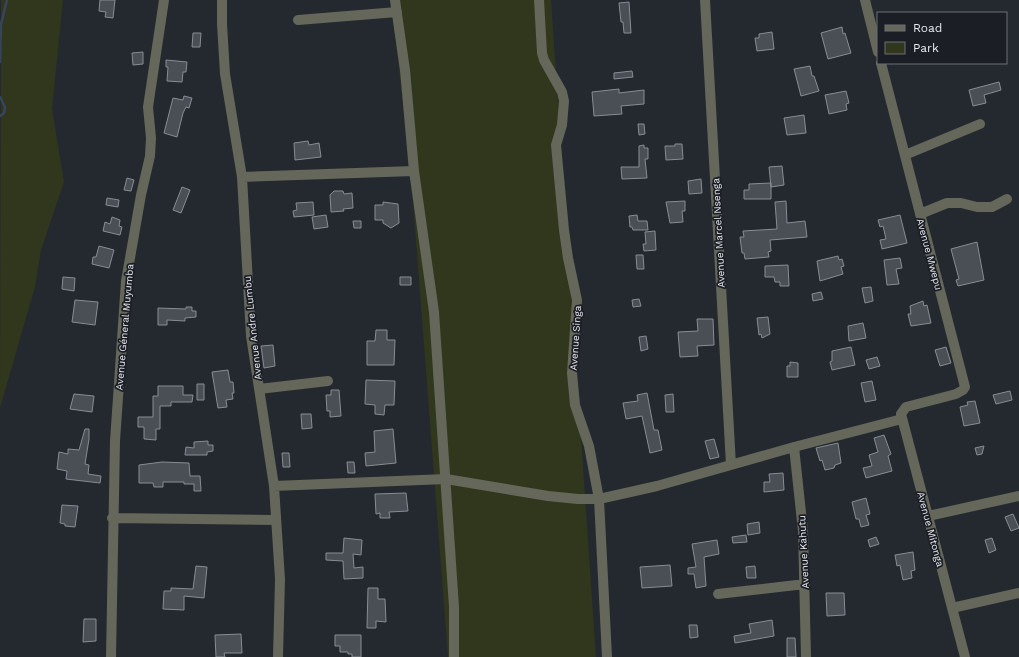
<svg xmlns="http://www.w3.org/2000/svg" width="1019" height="657" viewBox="0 0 1019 657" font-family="'Work Sans',sans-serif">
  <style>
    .green { fill: #31371d }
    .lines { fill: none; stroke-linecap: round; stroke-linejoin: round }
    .stream { stroke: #37445d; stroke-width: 2.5 }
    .building { fill: #4a4e55; stroke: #888c95 }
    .minor { stroke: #64675a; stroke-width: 10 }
    .labels { text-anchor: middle; stroke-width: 3.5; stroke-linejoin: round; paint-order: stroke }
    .street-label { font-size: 10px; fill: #e6e9ed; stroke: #1b1e25 }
  </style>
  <rect width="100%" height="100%" fill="#24282f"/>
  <path class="green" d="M1,0h62l-11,109 12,73 -23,68 -6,37 -35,121z
    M391,0h160l45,657h-148l-38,-494z"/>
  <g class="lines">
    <path class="stream" d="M0,62l1,-38 6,-24
      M0,97l5,10 -1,6 -4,3"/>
  </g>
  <path class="building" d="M100,0h15l-2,18 -8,-1 1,-5 -7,-1z
    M629,2l2,31h-7l-1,-11h-2l-2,-19z
    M842,27l1,7 2,-1 6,20 -23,6 -7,-26z
    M772,32l2,17 -17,2 -2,-13h4v-4z
    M193,33h8l-1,14h-8z
    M143,52v12l-10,1 -1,-12z
    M166,60l21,2 -1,10h-3l-1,10 -15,-1 1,-14h-2z
    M810,66l2,10h2l5,15 -18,5 -7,-27z
    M632,71l1,6 -19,2v-6z
    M999,82l2,8 -17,5 2,8 -13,3 -4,-16z
    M619,89v4l25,-3v14l-23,2 1,8 -28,2 -2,-24z
    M846,91l3,12 -3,1 1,6 -18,4 -4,-19z
    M184,96l8,2 -3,10 -3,-1 -3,6 -6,24 -13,-4 9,-35 10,2z
    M804,115l2,18 -19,2 -3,-17z
    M638,124h6l1,10 -6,1z
    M308,141l1,4 10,-2 2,14 -26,3 -1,-17z
    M675,144h7l1,15 -17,1 -1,-14h10z
    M644,145v3h4v11h-3l2,19 -25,1 -1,-12h18v-21z
    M782,166l2,19 -13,2 -2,-20z
    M127,178l7,2 -3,11 -7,-1z
    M701,179l1,14 -13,1 -1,-13z
    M771,183v16h-27v-9h5v-6z
    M182,187l8,3 -9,23 -8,-3z
    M334,191h9l1,3 8,-1 1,15 -10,1 1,2 -13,1 -1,-17z
    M107,198l12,2 -1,7 -12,-2z
    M685,201v10h-3l1,11 -13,1 -4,-21z
    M786,201l1,22 18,-2 2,16 -37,3 1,11 -3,1 1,5 -24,2 -1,-6h-2l-2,-16h4l-1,-6 34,-2 -2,-27z
    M313,202l1,13 -20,2 -1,-6 4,-1 -1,-7z
    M383,202l15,2 1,19 -8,5 -8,-5v-3h-8v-15h8z
    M326,215l2,12 -14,2 -2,-12z
    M637,215l1,6h9l1,9h-15l-1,-3h-2l-1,-11z
    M900,215l7,28 -25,6 -2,-9 6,-1 -3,-13 -3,1 -2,-7z
    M112,217l8,3 -1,6 3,1 -2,8 -17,-4 2,-9 5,2z
    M353,221h8v7h-7z
    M655,231l1,19 -12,1 -1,-7h3l-1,-12z
    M977,242l7,38 -26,6 -2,-6 3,-1 -8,-30z
    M99,246l15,4 -5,18 -17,-4 1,-7h3z
    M636,255h7l1,14h-7z
    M838,256l1,4 3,-1 2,7 -3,1 2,7 -23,7 -3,-20z
    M900,258l2,10 -6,1 3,15 -12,1 -3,-25z
    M788,265l1,21h-9v-4h-5l-1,-5h-9v-11z
    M63,277l12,1 -1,13 -12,-2z
    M400,277h11v8h-11z
    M871,287l2,14 -8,2 -3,-15z
    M821,292l2,7 -10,2 -1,-7z
    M639,299l2,7 -8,1 -1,-7z
    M75,300l23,2 -3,23 -23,-3z
    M923,301l1,5 3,-1 4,18 -20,3 -3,-12h3l-1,-8z
    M186,307h6v4h4v6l-11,1v3l-18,-1v5h-9v-17l28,1z
    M768,317l2,17 -8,4 -1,-4 -2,1 -2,-17z
    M697,319h16l1,26 -17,1 1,10 -18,1 -2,-25 20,-1z
    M863,323l3,15 -17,3 -1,-15z
    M376,330h11v10h8l-1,25h-27v-24h8z
    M646,336l2,13 -7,2 -2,-14z
    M273,345l2,21 -11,2 -3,-22z
    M851,347l4,18 -23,5 -2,-8 2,-1v-10z
    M946,347l5,16 -11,3 -5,-16z
    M877,357l3,9 -11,3 -3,-9z
    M790,362l8,1v14h-11v-11h3z
    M228,370l2,12h3l1,11h-2l1,6 -7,1 1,7 -9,1 -6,-36z
    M366,380l29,1 -1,24h-9l-1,10 -9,-1v-9l-10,-1z
    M872,381l4,19 -11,2 -4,-19z
    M197,384h7v16h-7z
    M158,386h25v9h10l-1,7h-21v4h-11v23h-4v11l-12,-1v-12h-6v-10h15v-21h5z
    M331,390h8l2,26 -11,1v-6h-3l-1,-16h5z
    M1010,391l2,9 -16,4 -3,-9z
    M647,393l7,37h4l4,20 -12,3 -8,-37 -16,3 -3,-16 15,-2 -1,-6z
    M74,394l20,2 -2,16 -22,-3z
    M673,394l1,18h-8l-1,-17z
    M975,401l5,22 -16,3 -4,-19 8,-2 -1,-3z
    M301,414h10l1,14 -10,1z
    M85,429h4v10l-4,25 4,1 -1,9 13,2 -1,7 -34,-4 1,-8 -10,-2 2,-17 9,2v-5l11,1z
    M393,429l3,34 -30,3 -1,-13 10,-1 -1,-21z
    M884,435l7,19 -3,2 4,15 -26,7 -3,-10 9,-2 -3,-11 9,-3 -4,-14z
    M714,439l5,18 -9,2 -5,-18z
    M208,441v4h5v6l-6,1v3h-22l1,-8 8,1v-6z
    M838,443l3,20 -6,2 -1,3 -9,2 -3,-10 -2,1 -4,-13z
    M984,446l-2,8 -5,1 -2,-7z
    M282,453h7l1,14h-7z
    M162,462l27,1 1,13h10l1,15h-7v-7h-10v-2h-21v5h-9l-1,-4h-14v-18z
    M347,462h7l1,11h-7z
    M783,473l1,17 -20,2v-10h6l-1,-8z
    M406,493l2,18 -19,1 1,6h-10v-5l-4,1 -1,-20z
    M866,498l4,16 -4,1 3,10 -8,2 -2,-8h-3l-4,-17z
    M62,505l16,1 -3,21 -10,-1v-2l-5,-1z
    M1013,514l6,14 -8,3 -6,-14z
    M759,522l1,11 -12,2 -1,-11z
    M746,535l1,7 -14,1 -1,-6z
    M876,537l3,7 -9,3 -2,-7z
    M344,538l18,2 -1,15 -8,-1 1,14 9,-1v11l-19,1 -1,-18 -17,-1v-7h17z
    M992,538l4,12 -7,3 -4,-13z
    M717,540l2,14 -15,3 2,29 -10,2 -2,-14h-6v-6l8,-1 -4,-23z
    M913,552l2,18 -4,1 1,7 -9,2 -3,-15 -3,1 -2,-11z
    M670,565l2,21 -30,2 -2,-21z
    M196,566l11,1 -3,31 -20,-2v14l-21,-1 1,-18h7v-3l22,1z
    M755,566l1,12h-9l-1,-11z
    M368,588h10v11h7l1,23 -10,-1v7h-9z
    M826,593h18l1,22 -18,1z
    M84,619h12v22l-13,1z
    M772,620l2,16 -39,7 -1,-7 17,-3 -2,-9z
    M689,625h8l1,12 -8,1z
    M241,634l1,19h-18l1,4h-9l-1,-22z
    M335,635h26v22h-9v-3h-4v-2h-8v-6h-5z
    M787,638h8l1,19h-9z"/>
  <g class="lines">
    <path class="minor" d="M222,0v24l3,50 17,103 9,159 23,150 6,93 -2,78
      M395,0l10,70 9,101 20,141 20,295v50
      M539,0l3,53 2,7 18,32 2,9 -2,24 -6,20 8,85 4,28 9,42 -5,73 3,32 14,41 10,53 8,158
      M705,0l26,465
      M865,0l13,52
      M298,20l99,-8
      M881,63l84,324 -2,3 -7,4 -50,13 -5,7 64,243
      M905,155l75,-31
      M242,177l172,-6
      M920,214l27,-11h14l16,4h15l15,-8
      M259,389l69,-8
      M794,447l9,84 3,126
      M274,486l172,-7 102,17 30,3h21l58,-13 137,-39 108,-28
      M928,516l91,-20
      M112,518l164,2
      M718,594l87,-10
      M952,608l67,-15
      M111,657l4,-216 11,-160 15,-86 9,-39 1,-18 -3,-31 16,-107"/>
  </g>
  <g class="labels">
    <g class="street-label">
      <text transform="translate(718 233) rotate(-93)" y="4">Avenue Marcel Nsenga</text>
      <text transform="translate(930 254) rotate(75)" y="4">Avenue Mwepu</text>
      <text transform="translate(124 327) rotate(-85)" y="4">Avenue Géneral Muyumba</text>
      <text transform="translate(252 328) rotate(-96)" y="4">Avenue Andre Lumbu</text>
      <text transform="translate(575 338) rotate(-86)" y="4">Avenue Singa</text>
      <text transform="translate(931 529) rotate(75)" y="4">Avenue Mitonga</text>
      <text transform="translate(803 552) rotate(-93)" y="4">Avenue Kahutu</text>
    </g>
  </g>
  <rect x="877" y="12" width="130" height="52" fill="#1b1e25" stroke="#6c6f75"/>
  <rect x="885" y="25" width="20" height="6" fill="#64675a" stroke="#6c6f75"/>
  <text x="913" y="32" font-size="12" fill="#e6e9ed">Road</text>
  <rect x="885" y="42" width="20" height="12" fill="#31371d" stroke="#6c6f75"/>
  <text x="913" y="52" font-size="12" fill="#e6e9ed">Park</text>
</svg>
